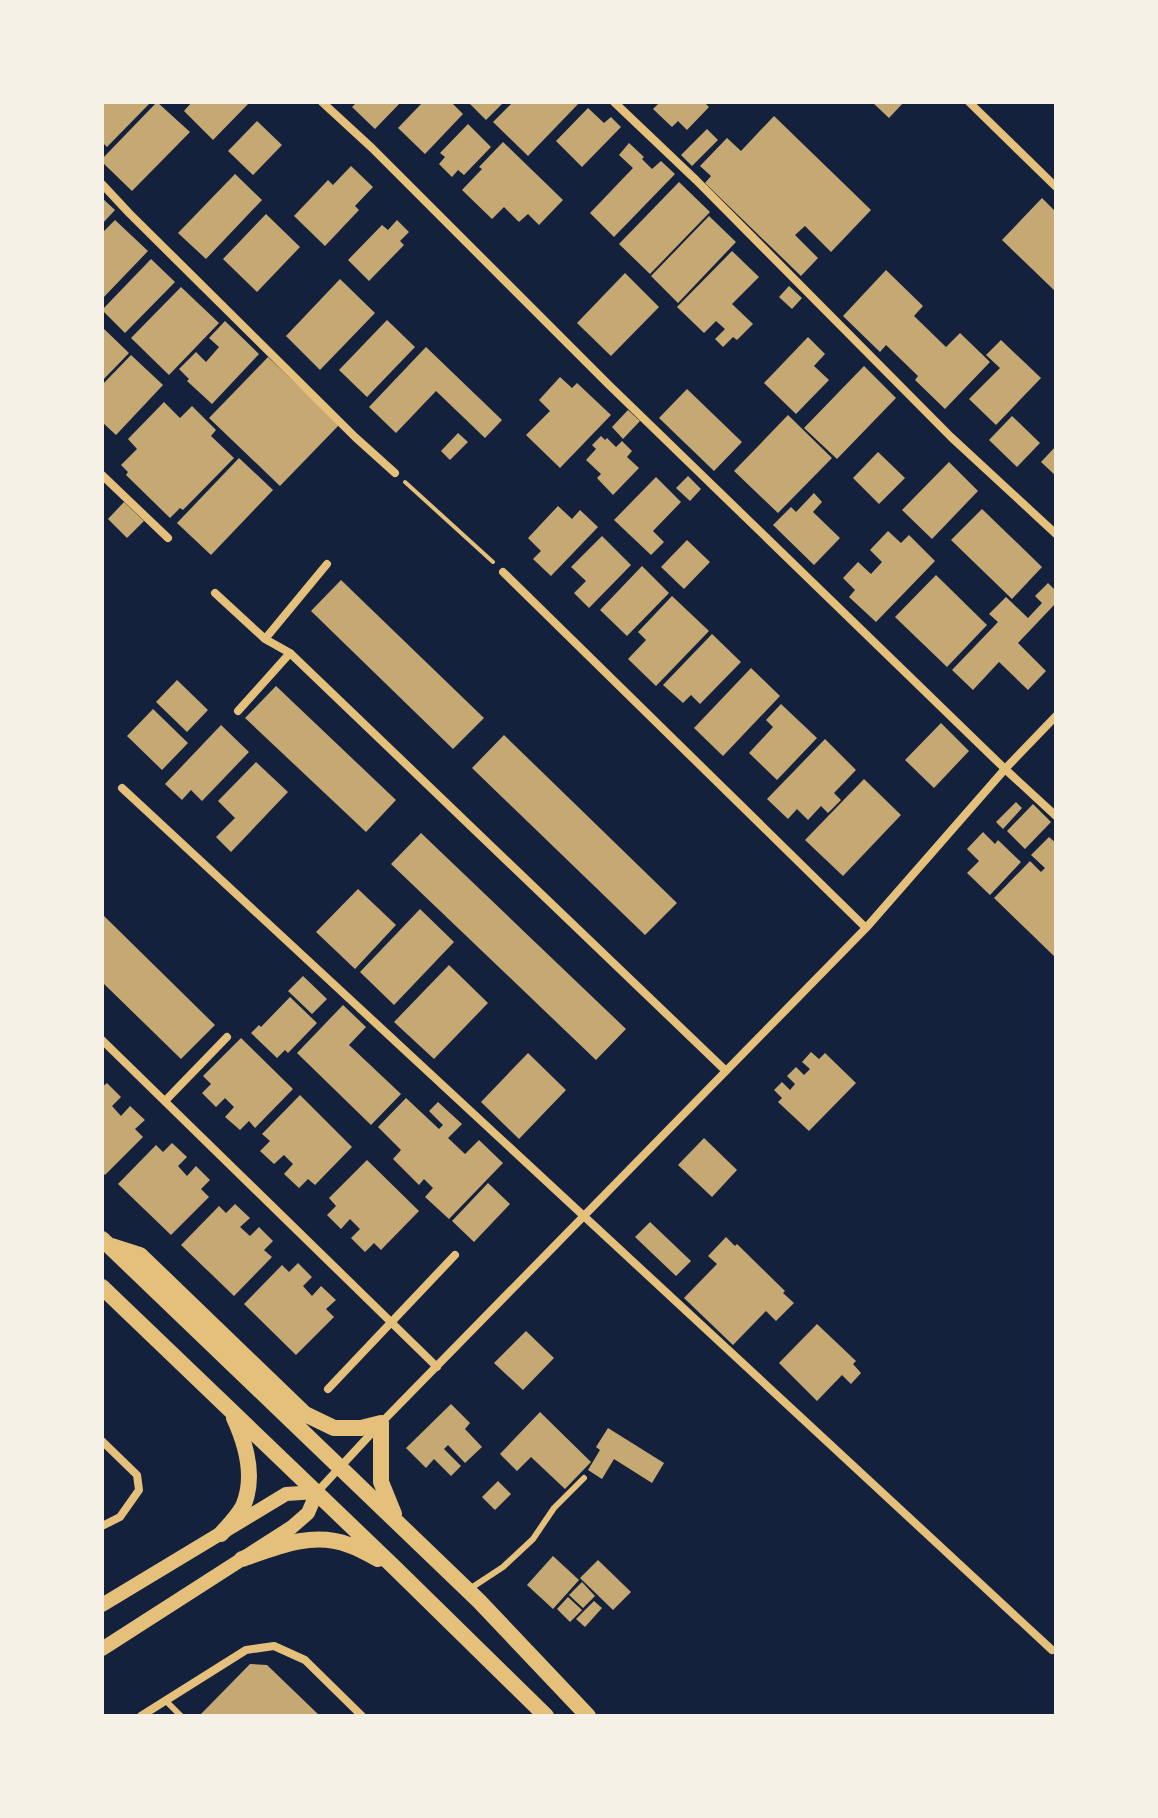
<svg xmlns="http://www.w3.org/2000/svg" width="1158" height="1818" viewBox="0 0 1158 1818" font-family="Georgia,serif">
  <style>
    .building { fill: #c6a872 }
    .lines { fill: none; stroke-linecap: round; stroke-linejoin: round }
    .path { stroke: #e5c07b; stroke-width: 4 }
    .service { stroke: #e5c07b; stroke-width: 6 }
    .minor { stroke: #e5c07b; stroke-width: 8 }
    .tertiary { stroke: #e5c07b; stroke-width: 14 }
    .secondary { stroke: #e5c07b; stroke-width: 16 }
  </style>
  <rect width="100%" height="100%" fill="#14213d"/>
  <path class="building" d="M102,102h49l-44,45 -5,-5z
    M157,102l33,30 -58,59 -30,-29v-3z
    M192,102h58l-37,38 -29,-29z
    M357,102h44l-26,27 -23,-22z
    M423,102h28l12,12 -38,40 -27,-26z
    M468,102h36l-18,18z
    M513,102h67l-52,54 -35,-34z
    M660,102h44l5,5 -22,23 -9,-9 -6,6 -19,-18z
    M872,102h32l-15,16z
    M588,108l16,15 7,-6 10,10 -39,40 -26,-26z
    M774,116l97,94 -40,42 -26,-26 -10,9 23,23 -17,18 -96,-93 6,-7 -11,-10 27,-28 14,13z
    M257,121l25,24 -29,30 -25,-24z
    M468,124l23,23 -27,28 -6,-5 -6,7 -13,-13 6,-7 -5,-4z
    M707,129l11,11 -26,26 -11,-11z
    M503,142l60,58 -24,25 -11,-11 -9,8 -15,-15 -12,12 -30,-29 20,-21 -3,-2z
    M629,143l15,14 -2,2 10,10 9,-8 14,13 -61,63 -24,-24 43,-45 -14,-13z
    M351,166l22,21 -18,19 4,4 -34,36 -31,-30 34,-36 5,5z
    M235,174l27,26 -56,59 -28,-26z
    M679,182l31,30 -60,62 -31,-30z
    M102,198l13,12 -13,14z
    M1042,198l14,14v80l-54,-52z
    M266,214l34,33 -43,45 -34,-33z
    M709,216l27,26 -58,61 -27,-27z
    M115,220l33,31 -46,48v-66z
    M397,220l12,12 -9,9 4,4 -35,36 -21,-21 34,-35 6,5z
    M732,251l27,26 -27,27 21,20 -16,16 -4,-3 -10,10 -8,-8 10,-10 -9,-8 -12,12 -27,-26z
    M151,259l24,23 -50,51 -23,-23z
    M886,270l37,36 -9,10 32,31 14,-14 30,29 -45,47 -30,-29 3,-4 -32,-31 -6,7 -37,-36z
    M625,273l34,34 -48,49 -34,-33z
    M340,279l35,34 -55,57 -34,-34z
    M789,286l13,12 -10,11 -13,-12z
    M181,287l38,36 -50,52 -38,-37z
    M387,320l28,27 -48,50 -28,-27z
    M225,321l34,33 -47,50 -25,-23 2,-2 -10,-10 17,-17 10,10 13,-15 -10,-9z
    M102,327l27,26 -27,28z
    M808,337l17,17 -11,12 15,14 -33,34 -32,-31z
    M1001,340l40,38 -45,47 -27,-26 31,-31 -14,-13z
    M426,347l76,73 -17,18 -49,-47 -40,42 -27,-26z
    M131,355l32,30 -47,50 -14,-13v-37z
    M268,357l71,68 -59,61 -71,-68z
    M864,366l32,32 -59,61 -33,-31z
    M560,377l12,11 5,-5 34,32 -51,53 -34,-33 24,-24 -11,-11z
    M687,389l55,53 -28,29 -55,-53z
    M164,402l16,16 12,-12 24,24 -5,6 23,22 -51,52 -3,-2 -10,10 -44,-43 2,-3 -7,-7 16,-16 -9,-10z
    M628,410l12,11 -17,18 -11,-12z
    M788,415l44,43 -54,55 -44,-42z
    M1012,416l28,27 -23,24 -28,-27z
    M458,433l10,9 -18,18 -9,-9z
    M601,436l4,4 2,-2 9,9 6,-6 10,10 -5,6 12,11 -26,27 -16,-17 4,-4 -15,-14 10,-11 -4,-4z
    M1056,446v30l-15,-14z
    M878,452l27,26 -26,26 -26,-26z
    M239,458l34,32 -62,65 -34,-32z
    M949,462l29,29 -46,48 -30,-29z
    M688,476l13,13 -11,12 -14,-13z
    M656,477l25,25 -28,29 11,11 -13,13 -37,-35z
    M814,493l8,9 -9,10 27,26 -26,27 -41,-40 18,-18 5,5z
    M124,502l20,19 -17,17 -19,-19z
    M558,506l14,13 8,-9 18,17 -47,49 -18,-17 8,-8 -13,-13z
    M982,509l60,58 -30,32 -61,-59z
    M888,531l13,12 8,-8 26,26 -59,61 -27,-25 6,-7 -12,-12 15,-16 13,12 11,-12 -12,-12z
    M602,536l29,29 -42,43 -15,-15 12,-12 -15,-14z
    M687,540l23,22 -26,27 -23,-22z
    M642,566l27,27 -42,43 -27,-26z
    M936,575l51,50 -40,42 -52,-50z
    M341,580l143,138 -31,31 -142,-138z
    M1048,583l8,8v12l-38,40 28,28 -18,19 -29,-28 -26,28 -21,-20 46,-48 -9,-8 17,-17 22,21 14,-15 -7,-7z
    M672,596l37,35 -53,55 -28,-27 18,-19 -8,-8z
    M712,634l29,28 -41,42 -9,-9 -8,8 -20,-18z
    M751,668l29,28 -57,60 -29,-28z
    M177,680l31,30 -21,22 -31,-30z
    M276,686l120,114 -30,32 -121,-114z
    M781,704l36,34 -40,42 -28,-27 24,-26 -7,-7z
    M153,709l35,34 -26,27 -35,-34z
    M941,723l28,28 -35,37 -29,-28z
    M221,725l28,27 -47,49 -11,-11 -9,10 -17,-16z
    M504,735l173,168 -32,32 -173,-167z
    M825,739l31,31 -22,23 7,7 -13,13 -7,-7 -13,14 -11,-11 -9,10 -21,-20z
    M256,762l32,30 -57,60 -15,-15 19,-19 -17,-17z
    M864,779l37,36 -58,61 -38,-36z
    M1016,802l6,6 -19,21 -7,-7z
    M1033,804l18,18 -26,27 -18,-18z
    M983,832l12,12 3,-4 23,22 -31,33 -23,-22 12,-12 -12,-12z
    M421,833l205,196 -30,31 -205,-196z
    M1049,837l7,6v115l-62,-60 36,-37 11,11 4,-4 -14,-13z
    M358,889l38,36 -41,44 -39,-37z
    M420,909l34,33 -60,63 -34,-33z
    M102,914l113,111 -34,34 -79,-77z
    M449,965l39,38 -54,56 -40,-37z
    M303,976l24,23 -15,15 -24,-23z
    M290,997l27,26 -29,30 -3,-3 -8,8 -26,-25 8,-8 2,2z
    M343,1005l23,22 -17,18 52,49 -30,31 -74,-72z
    M241,1038l52,51 -38,39 -6,-7 -9,9 -15,-13 9,-10 -9,-9 -9,9 -14,-14 9,-9 -8,-8z
    M811,1052l8,7 6,-6 31,30 -47,48 -31,-29 4,-4 -8,-8 8,-8 8,8 5,-6 -8,-8 9,-9 8,8 6,-6 -8,-7z
    M528,1053l38,37 -47,49 -38,-37z
    M107,1083l14,14 -9,9 9,10 9,-10 15,14 -10,9 8,8 -38,38 -3,-3v-85z
    M300,1095l52,52 -37,38 -7,-6 -9,9 -15,-14 9,-10 -9,-9 -10,9 -14,-13 10,-10 -8,-7z
    M406,1098l33,31 4,-4 -14,-14 9,-9 24,22 -14,14 17,16 14,-14 24,23 -54,56 -24,-22 8,-9 -9,-9 -5,6 -26,-26 8,-9 -23,-23z
    M704,1138l33,32 -25,27 -34,-32z
    M172,1143l15,14 -9,9 9,10 9,-10 14,14 -9,9 8,8 -38,38 -53,-51 38,-39 7,7z
    M367,1160l52,51 -38,39 -7,-7 -9,9 -14,-14 9,-9 -10,-10 -9,10 -14,-14 9,-9 -7,-8z
    M488,1183l22,21 -36,38 -22,-21z
    M235,1204l15,14 -10,9 10,9 9,-9 14,14 -9,9 8,7 -38,39 -53,-51 38,-39 7,7z
    M650,1222l41,39 -15,15 -41,-39z
    M726,1237l9,9 2,-2 48,47 -2,2 11,10 -18,18 -10,-10 -33,34 -49,-47 33,-34 -9,-8z
    M298,1263l14,14 -9,9 9,10 9,-10 15,14 -10,9 8,8 -38,38 -52,-51 38,-39 7,7z
    M817,1324l39,37 -3,3 8,9 -10,11 -9,-9 -25,26 -38,-38z
    M526,1331l28,27 -31,32 -29,-27z
    M451,1404l19,19 -5,6 17,18 -17,16 -17,-18 -4,4 17,17 -10,10 -17,-17 -8,9 -20,-20z
    M540,1412l51,50 -26,27 -34,-32 -14,14 -17,-17z
    M608,1428l56,35 -12,20 -38,-24 -12,20 -14,-9 12,-20 -4,-3z
    M498,1481l13,13 -16,16 -13,-13z
    M553,1556l26,24 -26,29 -26,-24z
    M598,1560l33,32 -18,18 -33,-32z
    M582,1582l13,14 -12,12 -14,-13z
    M568,1597l14,13 -12,12 -13,-13z
    M594,1601l8,7 -17,19 -9,-8z
    M250,1664l17,1 53,51h-117l-2,-2z"/>
  <g class="lines">
    <path class="path" d="M405,482l88,80"/>
    <path class="service" d="M468,1590l35,-23 30,-28 21,-31 30,-30
      M166,1701l15,15"/>
    <path class="minor" d="M322,102l50,46 236,236 397,385 51,47
      M614,102l82,78 255,257 105,97
      M969,102l87,85
      M102,184l27,29 226,224 40,36
      M102,475l66,63
      M503,572l363,356
      M215,593l50,46 25,14 436,418
      M265,639l62,-75
      M238,711l52,-58
      M122,788l930,862
      M102,1040l335,327
      M165,1101l62,-64
      M328,1389l127,-134
      M102,1441l35,34 2,15 -19,27 -18,9
      M317,1492l64,-69 485,-495 139,-159 51,-53
      M141,1716l105,-66 28,-4 31,14 57,56"/>
    <path class="tertiary" d="M102,1605l184,-111 31,-2 -9,21 -16,14 -190,122"/>
    <path class="secondary" d="M102,1239l377,362 109,115
      M112,1246l28,9 165,159 29,14h27l20,-5v59l13,32
      M102,1287l292,280 152,149
      M221,1534c8,-9 19,-20 23,-30 11,-28 2,-60 -10,-86
      M242,1559c34,-12 70,-28 107,-14 10,3 19,9 29,14"/>
  </g>
  <rect width="1158" height="1818" fill="none" stroke="#f6f1e7" stroke-width="208"/>
</svg>
